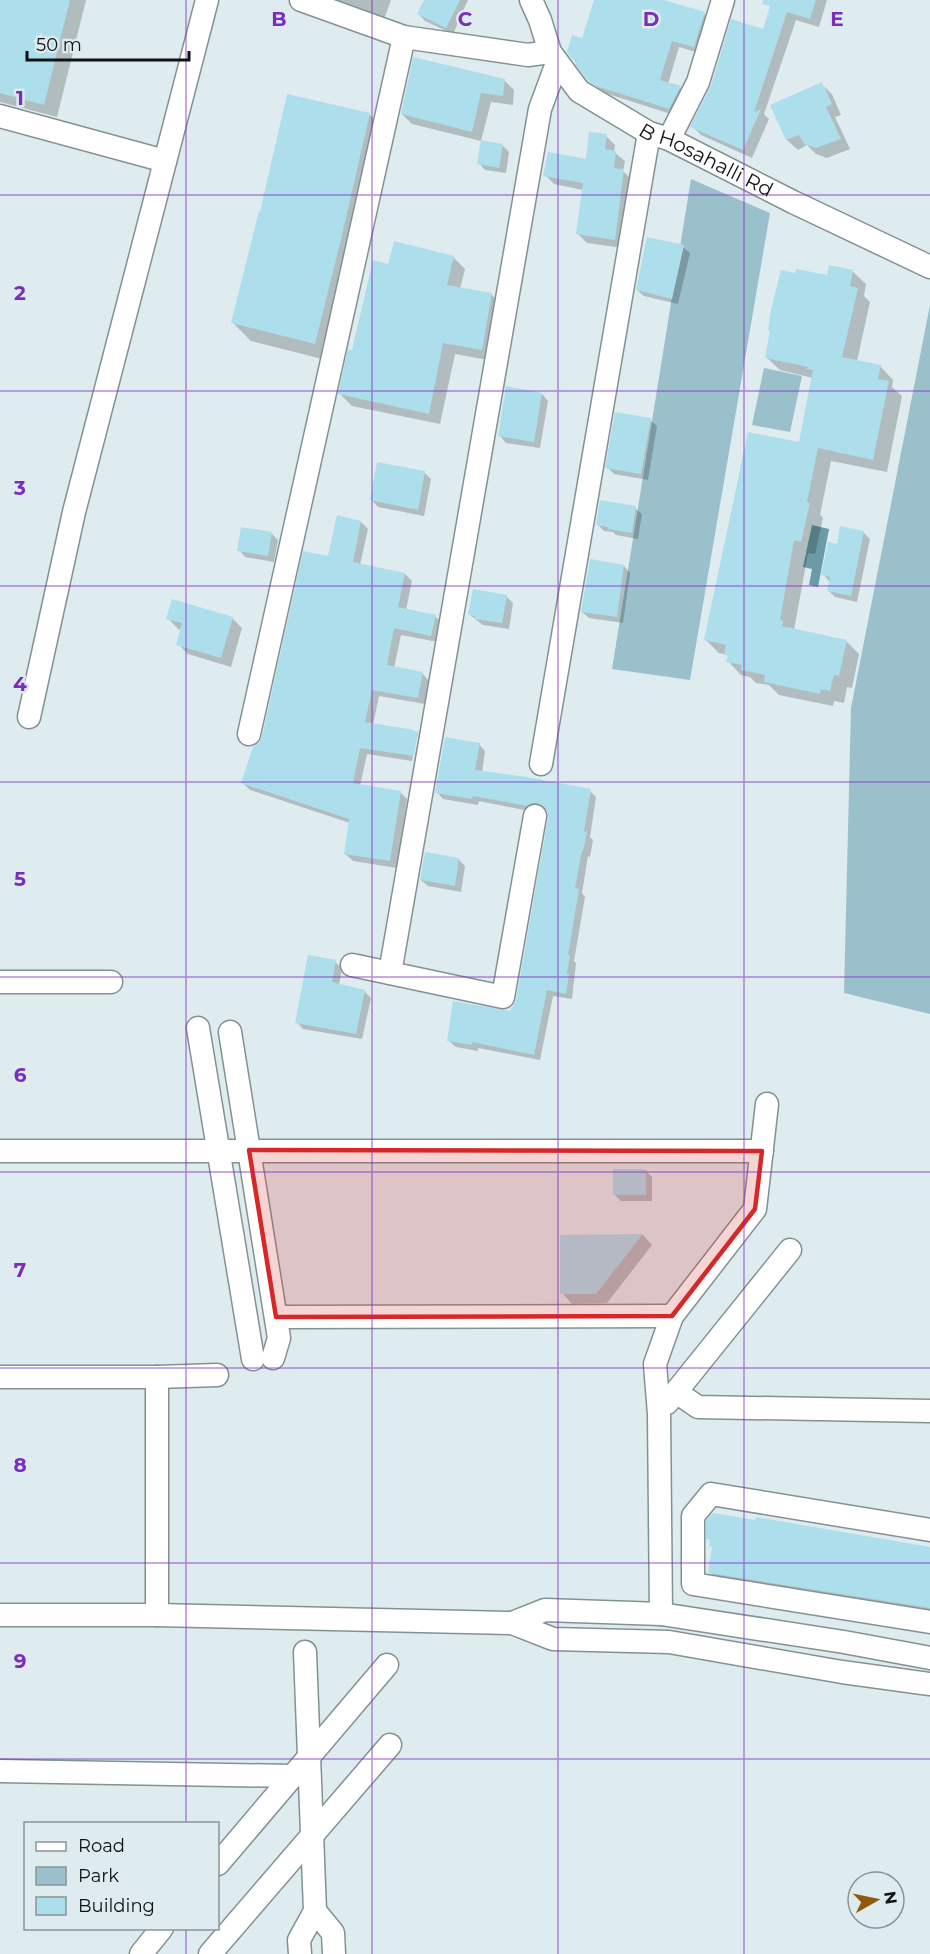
<svg xmlns="http://www.w3.org/2000/svg" width="930" height="1954" viewBox="0 0 930 1954" font-family="Montserrat,sans-serif">
  <style>
    .green { fill: #9ac0cb }
    .water { fill: #6c9ba8 }
    .shadow { fill: #0003 }
    .building { fill: #addeeb }
    .lines { fill: none; stroke-linecap: round; stroke-linejoin: round }
    .minor-casing { stroke: #849194; stroke-width: 25 }
    .minor { stroke: #fff; stroke-width: 22 }
    .marked { fill: #d62828; fill-opacity: 0.2; stroke: #d62828; stroke-width: 4.5; stroke-linejoin: round }
    .grid { fill: none; stroke: #7b2cbf; stroke-width: 1.5; stroke-opacity: 0.55 }
    .labels { text-anchor: middle; stroke-width: 5; stroke-linejoin: round; paint-order: stroke }
    .street-label { font-size: 20px; fill: #0f1314; stroke: #deebef }
    .grid-label { font-size: 20px; text-anchor: middle; font-weight: bold; fill: #7b2cbf; stroke: #deebef; stroke-width: 5; stroke-linejoin: round; paint-order: stroke }
  </style>
  <rect width="100%" height="100%" fill="#deebef"/>
  <path class="green" d="M691,179l79,34 -80,467 -78,-11z
    M930,305v709l-86,-21 7,-285z
    M764,368l38,8 -12,56 -38,-7z"/>
  <path class="water" d="M812,525l17,4 -11,58 -9,-2 3,-16 -9,-2z"/>
  <path class="shadow" d="M0,0h86l-29,117 -57,-15z
    M330,0h61l-7,19z
    M426,0h42l-15,34 -28,-13 -6,-7z
    M596,0h63l45,14 8,7 -10,33 -23,-7 -11,37 12,4 7,7 -10,21 -72,-23 -16,-13 -16,-22 10,-18z
    M773,0h54l-8,27 -23,-7 -32,94 5,5 -17,39 -51,-23 -9,-9 72,-95z
    M504,80l10,10 -1,15 -22,-3 -10,39 -69,-17 -10,-10z
    M821,84l11,10 9,21 -6,2 15,32 -23,9 -11,-4 -9,-9 -9,5 -11,-10 -15,-34z
    M369,114l19,19 -54,229 -83,-21 -19,-19z
    M606,136l9,9 -1,7 11,9 -2,10 9,9 -9,68 -36,-5 -9,-9 5,-44 -29,-6 -9,-9 42,-14z
    M502,145l7,7 -3,21 -21,-3 -6,-7z
    M683,247l7,6 -12,51 -34,-8 -7,-6z
    M453,257l12,12 -5,20 31,5 12,12 -10,55 -38,-7 -15,70 -88,-18 -12,-12 13,-43 37,-85z
    M852,271l14,13 -2,12 6,6 -13,59 23,5 13,14 -1,7 10,9 -15,76 -56,-11 -11,54 3,3 -8,36 -7,-1 -14,77 52,11 13,13 -7,34 -5,-1 -3,16 -10,-2 -1,5 -54,-11 -10,-10 -13,-2 -6,-6 -9,-2 -13,-14 1,-4 -2,-2 -8,-2 -13,-13 94,-196 13,-66 -33,-8 -14,-13 62,-80z
    M542,394l6,7 -8,47 -34,-5 -6,-7z
    M650,420l7,6 -9,54 -34,-6 -7,-7z
    M425,473l6,6 -7,37 -46,-9 -6,-7z
    M635,508l7,6 -4,25 -22,-4 -3,-3 -9,-1 -7,-7z
    M361,522l7,7 -8,36 45,9 7,7 -6,29 29,6 7,7 -4,19 -37,-7 -7,33 28,5 7,8 -4,23 -46,-8 -6,29 44,9 8,7 -4,22 -7,-1 5,-26h-3l-4,25 -45,-7 -7,32 40,6 7,7 -10,69 -44,-7 -8,-7 5,-31 -100,-33 -7,-7 17,-39 69,-186z
    M863,532l7,7 -13,63 -22,-5 -6,-6v-10l-6,-7 15,-28z
    M271,533l7,7 -4,22 -29,-5 -6,-7z
    M624,566l6,7 -7,50 -34,-5 -7,-6z
    M506,596l7,7 -4,26 -26,-4 -13,-10z
    M168,618h64l10,10 -11,39 -43,-13 -10,-10 4,-14 -4,-1z
    M479,744l6,7 -3,22 108,18 6,6 -6,40 3,3 -3,17 -2,-1 -6,37 3,4 -11,64 2,2 -4,36 -19,-3 -13,64 -62,-12v3l-22,-4 -7,-6 62,-28 7,-13 32,-182 -2,-7 -2,-2h-8l-4,3 -55,-11 -1,4 -35,-6 -6,-7z
    M459,860l6,6 -4,26 -33,-6 -7,-6z
    M335,962l7,6 -3,17 25,6 7,7 -9,41 -59,-10 -6,-7z
    M645,1170l7,7v24h-31l-6,-6z
    M643,1235l9,10 -45,58 -35,1 -10,-11 -1,-57z
    M708,1538l222,11v75l-201,-33 -19,-19 4,-23 -3,-3v-5z"/>
  <path class="building" d="M0,0h70l-26,105 -44,-12z
    M424,0h36l-14,28 -29,-14z
    M594,0h70l41,12 -11,35 -22,-6 -12,39 21,6 -12,23 -73,-23 -8,-5 -13,-17 2,-4 -5,-1 -5,-7 5,-17 10,3z
    M763,0h53l-6,19 -23,-7 -33,100 7,-3 -18,41 -53,-23 21,-41 20,-67 32,10 7,-23 -8,-2z
    M413,57l92,22 -2,17 -22,-3 -9,39 -71,-18z
    M822,82l10,22 -6,3 15,32 -25,9 -12,-4 -5,-9 -13,5 -16,-35z
    M287,94l83,19 -27,118 -28,113 -84,-21 28,-112 1,1z
    M589,132l18,2 -2,15 11,2 -2,17 10,1 -9,71 -39,-6 7,-51 -40,-7 5,-24 38,7z
    M481,140l22,4 -4,24 -22,-4z
    M647,237l37,8 -12,54 -36,-9z
    M394,241l60,15 -7,29 45,8 -10,57 -39,-7 -14,71 -91,-20 10,-45 4,1 21,-90 15,4z
    M829,265l24,5 -3,16 8,2 -16,69 39,8 -3,14 11,2 -16,79 -55,-12 -11,54 3,1 -9,39 -7,-2 -14,80 3,1 -1,5 65,14 -8,36 -5,-1 -4,16 -9,-2 -1,5 -56,-12 1,-7 -24,-5 1,-5 -16,-3 2,-7 -4,-1 2,-9 -22,-5 44,-208 51,10 14,-72 -6,-1 1,-2 -43,-9 5,-28h-2l3,-20 10,-40 14,3 1,-4 31,6z
    M506,386l36,7 -8,49 -36,-6z
    M615,412l36,6 -10,56 -36,-6z
    M377,462l48,9 -7,39 -48,-10z
    M600,500l36,6 -4,27 -24,-4v-2l-12,-2z
    M337,515l24,6 -8,41 52,11 -7,34 38,8 -5,21 -37,-8 -7,37 36,7 -5,26 -46,-8 -7,32 49,8v1l4,1 -4,24 -54,-8 -7,35 48,8 -11,70 -46,-7 5,-35 -108,-36 12,-36 6,-4 3,-6 41,-186 25,5z
    M840,526l24,5 -13,65 -24,-5 3,-14 -9,-2 7,-33 9,2z
    M241,527l31,5 -4,24 -31,-5z
    M590,559l34,6 -7,52 -36,-5z
    M473,589l34,6 -5,28 -28,-4 1,-3 -7,-1z
    M172,599l61,18 -12,41 -45,-13 6,-22 -16,-4z
    M445,737l35,6 -5,27 52,7 64,12 -7,42 3,1 -4,19h-1l-7,37 4,1 -11,66h2l-3,18 2,1 -3,20 -19,-4 -13,65 -62,-13v3l-25,-4 6,-40 57,10 6,-11 32,-182 -1,-9 -9,-6h-7l-4,3 -54,-10 -1,3 -37,-6z
    M425,852l34,6 -4,28 -35,-6z
    M308,955l28,5 -4,22 33,8 -9,44 -61,-11z
    M613,1169h33v26h-33z
    M643,1234l-47,60h-36v-59z
    M713,1513l42,7 1,-3 174,30v61l-222,-35 4,-26 -3,-1 1,-7h-4v-18z"/>
  <g class="lines">
    <defs>
      <g id="minor">
        <path d="M301,0l103,37 124,18 22,-3"/>
        <path id="s1" d="M531,0l9,20 10,32 29,39 70,42 20,6 124,63 137,65"/>
        <path d="M0,116l165,45"/>
        <path d="M669,139l29,-57 25,-82"/>
        <path d="M29,717l45,-205 133,-512"/>
        <path d="M249,734l155,-697"/>
        <path d="M541,764l108,-631"/>
        <path d="M352,965l151,32 32,-181"/>
        <path d="M390,973l150,-864 17,-46"/>
        <path d="M0,982h111"/>
        <path d="M198,1028l55,331"/>
        <path d="M230,1032l49,306 -6,20"/>
        <path d="M0,1151h762"/>
        <path d="M276,1317l396,-1"/>
        <path d="M0,1377h157l60,-2"/>
        <path d="M157,1377v238"/>
        <path d="M676,1392l22,15 232,4"/>
        <path d="M667,1403l123,-153"/>
        <path d="M930,1530l-219,-36 -18,22v68l237,38"/>
        <path d="M661,1614l-2,-200 -4,-50 17,-48 83,-107 12,-105"/>
        <path d="M0,1615h157l355,8 41,16 116,3 173,30 88,12"/>
        <path d="M512,1623l33,-13 116,4 183,28 86,16"/>
        <path d="M0,1771l292,5"/>
        <path d="M218,1864l169,-199"/>
        <path d="M315,1911l18,22 1,21"/>
        <path d="M141,1954l21,-26"/>
        <path d="M210,1954l180,-209"/>
        <path d="M300,1954l-1,-14 16,-29 -10,-259"/>
      </g>
    </defs>
    <use href="#minor" class="minor-casing"/>
    <use href="#minor" class="minor"/>
  </g>
  <path class="marked" d="M249,1150l513,1 -7,58 -83,107 -396,1z"/>
  <path class="grid" d="M186,0v1824M372,0v1954M558,0v1954M744,0v1954M0,195h930M0,391h930M0,586h930M0,782h930M0,977h930M0,1172h930M0,1368h930M0,1563h930M0,1759h930M186,1928v26"/>
  <g class="labels">
    <g class="street-label">
      <text dy="7" stroke="none"><textPath href="#s1" startOffset="249">B Hosahalli Rd</textPath></text>
    </g>
  </g>
  <g class="grid-label">
    <text x="279" y="26">B</text>
    <text x="465" y="26">C</text>
    <text x="651" y="26">D</text>
    <text x="837" y="26">E</text>
    <text x="20" y="105">1</text>
    <text x="20" y="300">2</text>
    <text x="20" y="495">3</text>
    <text x="20" y="691">4</text>
    <text x="20" y="886">5</text>
    <text x="20" y="1082">6</text>
    <text x="20" y="1277">7</text>
    <text x="20" y="1472">8</text>
    <text x="20" y="1668">9</text>
  </g>
  <rect x="24" y="1822" width="195" height="108" fill="#deebef" stroke="#8b9597" stroke-width="1.5"/>
  <rect x="36" y="1842" width="30" height="9" fill="#ffffff" stroke="#8b9597" stroke-width="1.5"/>
  <text x="78" y="1852" font-size="18" fill="#0f1314">Road</text>
  <rect x="36" y="1867" width="30" height="18" fill="#9ac0cb" stroke="#8b9597" stroke-width="1.5"/>
  <text x="78" y="1882" font-size="18" fill="#0f1314">Park</text>
  <rect x="36" y="1897" width="30" height="18" fill="#addeeb" stroke="#8b9597" stroke-width="1.5"/>
  <text x="78" y="1912" font-size="18" fill="#0f1314">Building</text>
  <g transform="translate(876 1900) rotate(81)"><circle r="28" fill="#deebef" stroke="#8b9597" stroke-width="1.5"/>
  <path d="M0-4.5L10 22L0 15L-10 22Z" fill="#905910"/>
  <text y="-9" font-size="16" font-weight="bold" text-anchor="middle" fill="#0f1314">N</text>
  </g>
  <path d="M27 51v9h162v-9" fill="none" stroke="#0f1314" stroke-width="3"/>
  <text x="36" y="51" font-size="18" fill="#0f1314" stroke="#deebef" stroke-width="4.5" paint-order="stroke">50 m</text>
</svg>
